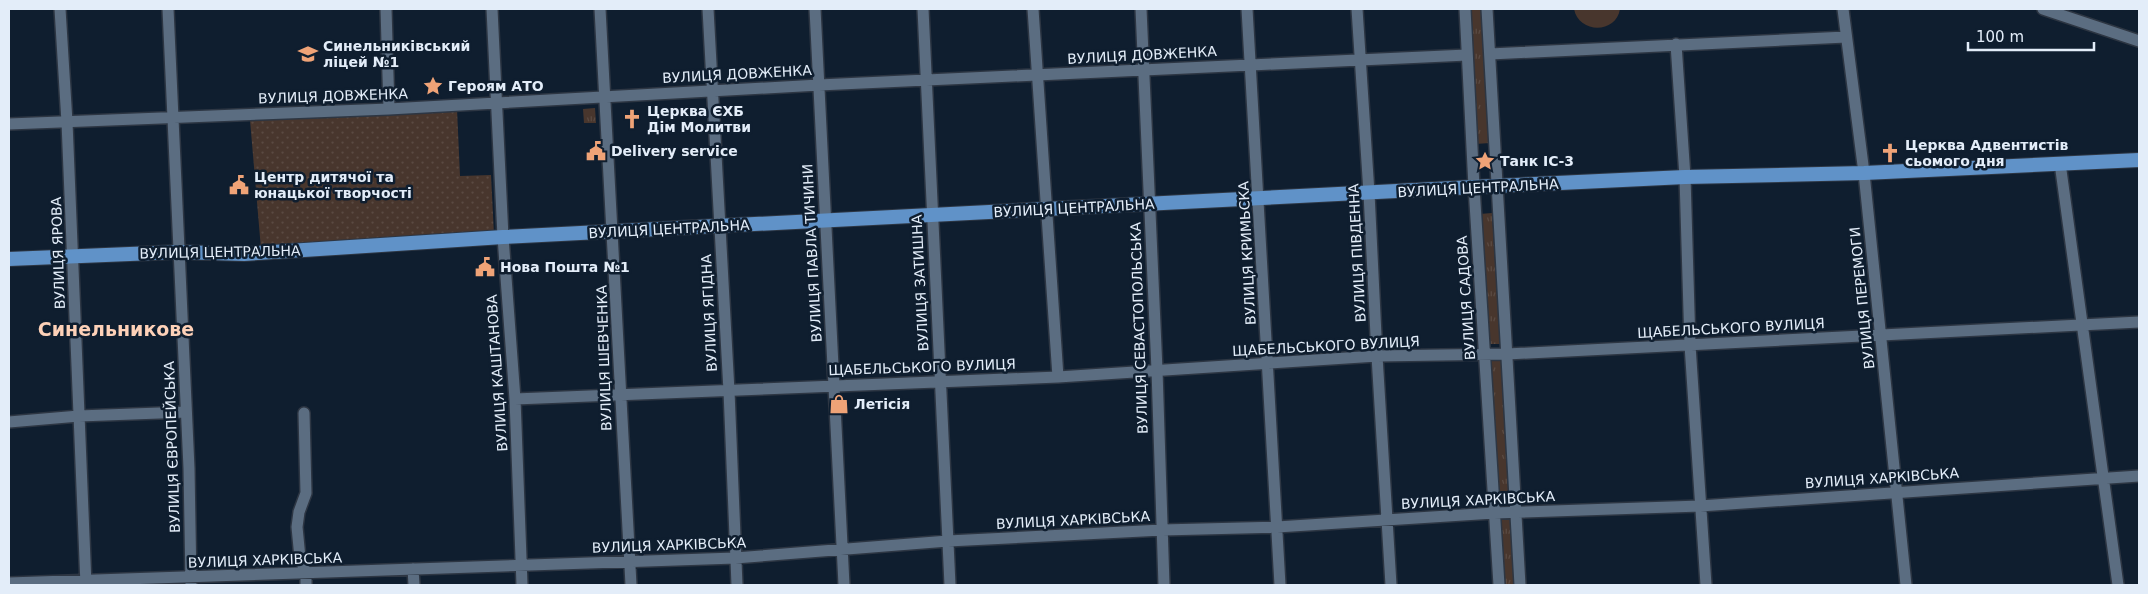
<svg xmlns="http://www.w3.org/2000/svg" width="2148" height="594" viewBox="0 0 2148 594" font-family="'DejaVu Sans',sans-serif">
  <style>
    .grass { fill: url(#grass-tufts) }
    .park { fill: url(#park-dots) }
    .garden { fill: #48362d }
    .lines { fill: none; stroke-linecap: round; stroke-linejoin: round }
    .minor-casing { stroke: #2d3643; stroke-width: 14 }
    .major-casing { stroke: #2d3643; stroke-width: 16 }
    .minor { stroke: #5b6d81; stroke-width: 11 }
    .major { stroke: #6092c8; stroke-width: 14 }
    .labels { text-anchor: middle; stroke-width: 5; stroke-linejoin: round; paint-order: stroke }
    .poi-label { font-size: 14px; font-weight: bold; fill: #e3edf9; stroke: #0f1e2f; text-anchor: start }
    .street-label { font-size: 14px; fill: #e3edf9; stroke: #0f1e2f }
    .district-label { font-size: 19px; font-weight: bold; fill: #fdd1b8; stroke: #0f1e2f }
  </style>
  <defs>
    <pattern id="grass-tufts" width="24" height="20" patternUnits="userSpaceOnUse" patternTransform="scale(1.25)"><rect width="24" height="20" fill="#48362d"/><path d="M3 7l-1-3M5 7V3M7 7l1-3M15 17l-1-3M17 17v-4M19 17l1-3" fill="none" stroke="#5a4a42"/></pattern>
    <pattern id="park-dots" width="8" height="8" patternUnits="userSpaceOnUse" patternTransform="scale(1.25)"><rect width="8" height="8" fill="#48362d"/><path d="M2 2h.1M6 6h.1" fill="none" stroke="#5a4a42" stroke-width="1.8" stroke-linecap="round"/></pattern>
  </defs>
  <rect width="100%" height="100%" fill="#0f1e2f"/>
  <path class="grass" d="M1468,9h14l8,134 -15,1z
    M595,108l1,15h-12l-1,-14z
    M1492,213l8,131h-12l-8,-130z
    M1490,359h11l8,147h-11z
    M1499,519h11l4,66h-11z"/>
  <path class="park" d="M457,109l3,67 31,-1 3,60 -233,14 -11,-129z"/>
  <path class="garden" d="M1574,9h46c-4,25 -41,25 -46,0z"/>
  <g class="lines">
    <defs>
      <path id="minor" d="M60,9l7,113 19,463
        M168,9l21,459 2,116
        M386,9l3,100
        M492,9l11,228 12,162 7,186
        M600,9l31,576
        M708,9l21,382 8,194
        M815,9l29,576
        M923,9l27,576
        M1033,9l25,368
        M1141,9l16,361 7,215
        M1247,9l33,576
        M1357,9l12,184 8,163 14,229
        M1465,9l9,178 25,398
        M1487,9l33,576
        M1843,9l21,164 42,412
        M2043,9l96,32
        M1676,44l9,133 5,168 16,240
        M1490,54l356,-17
        M9,124l380,-15 430,-24 648,-30
        M2060,163l58,422
        M515,399l543,-22 319,-21 130,-2 632,-32
        M304,413l2,80 -7,19 -2,15 3,31 6,15v12
        M9,422l70,-6 107,-4
        M413,569l1,16
        M9,583l726,-25 213,-17 214,-11 115,-3 217,-14 206,-7 439,-30"/>
      <path id="major" d="M9,259l169,-7 66,2 259,-17 971,-50 211,-10 179,-4 275,-13"/>
    </defs>
    <use href="#minor" class="minor-casing"/>
    <use href="#major" class="major-casing"/>
    <use href="#minor" class="minor"/>
    <use href="#major" class="major"/>
  </g>
  <defs>
    <symbol id="school-bare" viewBox="-9 -9 18 18"><path d="M0-5L7-2L0 1L-7-2ZM-4 1L0 2.5L4 1V4Q0 6-4 4Z" fill="#efa377" stroke="#0f1e2f" stroke-width="2.5" paint-order="stroke"/></symbol>
    <symbol id="sight-bare" viewBox="-9 -9 18 18"><path d="M0-6L1.8-2.2L6-1.7L2.9 1.2L3.7 5.4L0 3.3L-3.7 5.4L-2.9 1.2L-6-1.7L-1.8-2.2Z" fill="#efa377" stroke="#0f1e2f" stroke-width="2.5" paint-order="stroke"/></symbol>
    <symbol id="church-bare" viewBox="-9 -9 18 18"><path d="M-1.2-6h2.4v3.5h3.3v2.4h-3.3V6h-2.4V-.1h-3.3v-2.4h3.3Z" fill="#efa377" stroke="#0f1e2f" stroke-width="2.5" paint-order="stroke"/></symbol>
    <symbol id="civic-bare" viewBox="-9 -9 18 18"><path d="M-.6-6.5H3V-4.5H.6V-3L4-1V1h2V6H-6V1h2V-1L-.6-3ZM-1.2 2.5V6h2.4V2.5Z" fill="#efa377" stroke="#0f1e2f" stroke-width="2.5" paint-order="stroke"/></symbol>
    <symbol id="shop-bare" viewBox="-9 -9 18 18"><path d="M-5-2.5h2.3a2.7 3.5 0 0 1 5.4 0H5L5.5 6h-11ZM-1.5-2.5h3a1.5 2.3 0 0 0-3 0Z" fill="#efa377" stroke="#0f1e2f" stroke-width="2.5" paint-order="stroke"/></symbol>
  </defs>
  <g fill-rule="evenodd">
    <use href="#school-bare" x="294" y="40" width="28" height="28"/>
    <use href="#sight-bare" x="419" y="72" width="28" height="28"/>
    <use href="#church-bare" x="618" y="105" width="28" height="28"/>
    <use href="#civic-bare" x="582" y="137" width="28" height="28"/>
    <use href="#church-bare" x="1876" y="139" width="28" height="28"/>
    <use href="#sight-bare" x="1471" y="147" width="28" height="28"/>
    <use href="#civic-bare" x="225" y="171" width="28" height="28"/>
    <use href="#civic-bare" x="471" y="253" width="28" height="28"/>
    <use href="#shop-bare" x="825" y="390" width="28" height="28"/>
  </g>
  <g class="labels">
    <g class="poi-label">
      <text x="323" y="51">Синельниківський<tspan x="323" dy="16">ліцей №1</tspan></text>
      <text x="448" y="91">Героям АТО</text>
      <text x="647" y="116">Церква ЄХБ<tspan x="647" dy="16">Дім Молитви</tspan></text>
      <text x="1905" y="150">Церква Адвентистів<tspan x="1905" dy="16">сьомого дня</tspan></text>
      <text x="611" y="156">Delivery service</text>
      <text x="1500" y="166">Танк ІС-3</text>
      <text x="254" y="182">Центр дитячої та<tspan x="254" dy="16">юнацької творчості</tspan></text>
      <text x="500" y="272">Нова Пошта №1</text>
      <text x="854" y="409">Летісія</text>
    </g>
    <g class="street-label">
      <text transform="translate(1142 55) rotate(-3)" y="5">ВУЛИЦЯ ДОВЖЕНКА</text>
      <text transform="translate(737 74) rotate(-3)" y="5">ВУЛИЦЯ ДОВЖЕНКА</text>
      <text transform="translate(333 96) rotate(-2)" y="5">ВУЛИЦЯ ДОВЖЕНКА</text>
      <text transform="translate(1478 188) rotate(-3)" y="5">ВУЛИЦЯ ЦЕНТРАЛЬНА</text>
      <text transform="translate(1074 208) rotate(-3)" y="5">ВУЛИЦЯ ЦЕНТРАЛЬНА</text>
      <text transform="translate(669 229) rotate(-3)" y="5">ВУЛИЦЯ ЦЕНТРАЛЬНА</text>
      <text transform="translate(220 252) rotate(-1)" y="5">ВУЛИЦЯ ЦЕНТРАЛЬНА</text>
      <text transform="translate(58 253) rotate(-92)" y="5">ВУЛИЦЯ ЯРОВА</text>
      <text transform="translate(812 253) rotate(-93)" y="5">ВУЛИЦЯ ПАВЛА ТИЧИНИ</text>
      <text transform="translate(1247 253) rotate(-93)" y="5">ВУЛИЦЯ КРИМЬСКА</text>
      <text transform="translate(1357 253) rotate(-93)" y="5">ВУЛИЦЯ ПІВДЕННА</text>
      <text transform="translate(920 283) rotate(-93)" y="5">ВУЛИЦЯ ЗАТИШНА</text>
      <text transform="translate(1466 298) rotate(-94)" y="5">ВУЛИЦЯ САДОВА</text>
      <text transform="translate(1862 298) rotate(-96)" y="5">ВУЛИЦЯ ПЕРЕМОГИ</text>
      <text transform="translate(709 313) rotate(-93)" y="5">ВУЛИЦЯ ЯГІДНА</text>
      <text transform="translate(1139 328) rotate(-92)" y="5">ВУЛИЦЯ СЕВАСТОПОЛЬСЬКА</text>
      <text transform="translate(1731 328) rotate(-3)" y="5">ЩАБЕЛЬСЬКОГО ВУЛИЦЯ</text>
      <text transform="translate(1326 346) rotate(-3)" y="5">ЩАБЕЛЬСЬКОГО ВУЛИЦЯ</text>
      <text transform="translate(604 358) rotate(-92)" y="5">ВУЛИЦЯ ШЕВЧЕНКА</text>
      <text transform="translate(922 367) rotate(-2)" y="5">ЩАБЕЛЬСЬКОГО ВУЛИЦЯ</text>
      <text transform="translate(497 373) rotate(-94)" y="5">ВУЛИЦЯ КАШТАНОВА</text>
      <text transform="translate(172 447) rotate(-92)" y="5">ВУЛИЦЯ ЄВРОПЕЙСЬКА</text>
      <text transform="translate(1882 478) rotate(-4)" y="5">ВУЛИЦЯ ХАРКІВСЬКА</text>
      <text transform="translate(1478 500) rotate(-3)" y="5">ВУЛИЦЯ ХАРКІВСЬКА</text>
      <text transform="translate(1073 520) rotate(-3)" y="5">ВУЛИЦЯ ХАРКІВСЬКА</text>
      <text transform="translate(669 545) rotate(-2)" y="5">ВУЛИЦЯ ХАРКІВСЬКА</text>
      <text transform="translate(265 560) rotate(-2)" y="5">ВУЛИЦЯ ХАРКІВСЬКА</text>
    </g>
    <g class="district-label">
      <text x="116" y="336">Синельникове</text>
    </g>
  </g>
  <rect width="2148" height="594" fill="none" stroke="#e3edf9" stroke-width="20"/>
  <path d="M1968 42v8h126v-8" fill="none" stroke="#e3edf9" stroke-width="2.5"/>
  <text x="1976" y="42" font-size="15" fill="#e3edf9" stroke="#0f1e2f" stroke-width="4" paint-order="stroke">100 m</text>
</svg>
